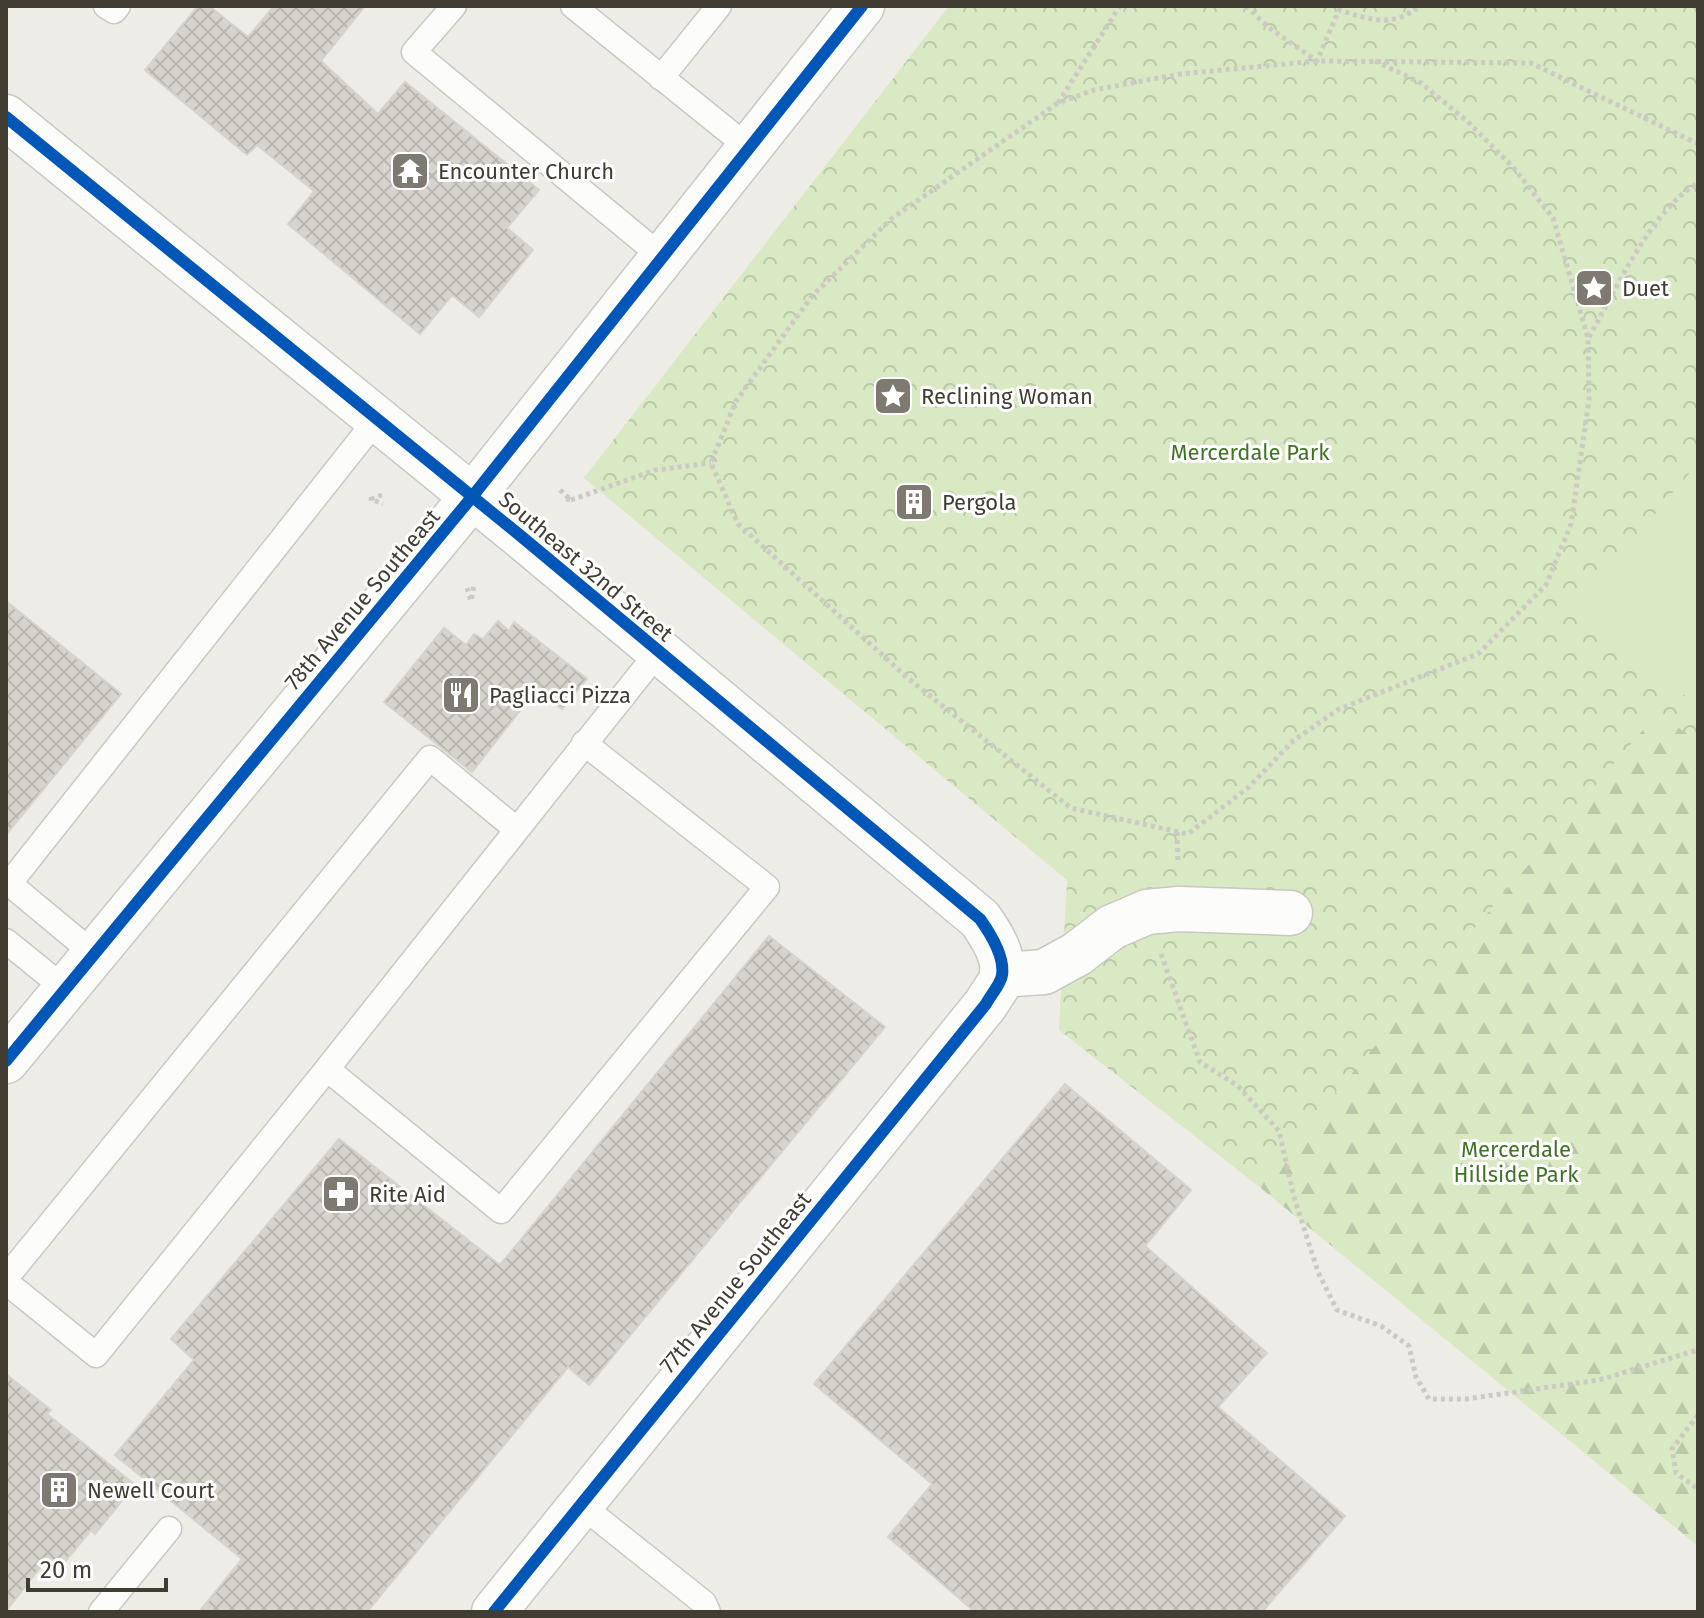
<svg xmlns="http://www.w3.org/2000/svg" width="1704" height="1618" viewBox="0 0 1704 1618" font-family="'Fira Sans',sans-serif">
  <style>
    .forest { fill: url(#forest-firs) }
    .park { fill: url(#park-crowns) }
    .pitch { fill: #d9e9c4 }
    .building { fill: url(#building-cross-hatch); stroke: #d6d3cc; stroke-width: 2 }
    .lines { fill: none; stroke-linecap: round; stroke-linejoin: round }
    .service-casing { stroke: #cac8c2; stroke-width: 27 }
    .minor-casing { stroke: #cac8c2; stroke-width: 47 }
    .tertiary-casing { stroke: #cac8c2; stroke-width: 47 }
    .path { stroke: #cccac5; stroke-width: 5; stroke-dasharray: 4 4; stroke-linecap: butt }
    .service { stroke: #fcfcfb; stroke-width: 24 }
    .minor { stroke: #fcfcfb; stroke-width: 44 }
    .tertiary { stroke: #fcfcfb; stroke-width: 44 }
    .cycleway-casing { stroke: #fff; stroke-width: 17 }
    .cycleway { stroke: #0057b8; stroke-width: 12 }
    .labels { text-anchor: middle; stroke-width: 6; stroke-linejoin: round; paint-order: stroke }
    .poi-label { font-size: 22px; fill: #423d33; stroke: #fff; text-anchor: start }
    .park-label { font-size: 22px; fill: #3f7426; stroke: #fff }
    .street-label { font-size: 22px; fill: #423d33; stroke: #fff }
  </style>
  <defs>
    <pattern id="forest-firs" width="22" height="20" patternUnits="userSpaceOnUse" patternTransform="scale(2)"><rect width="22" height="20" fill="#d9e9c4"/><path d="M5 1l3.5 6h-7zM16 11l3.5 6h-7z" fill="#bbc9a9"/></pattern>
    <pattern id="park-crowns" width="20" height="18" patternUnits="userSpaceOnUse" patternTransform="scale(2)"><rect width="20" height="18" fill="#d9e9c4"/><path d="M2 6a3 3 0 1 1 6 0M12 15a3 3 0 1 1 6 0" fill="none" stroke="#bbc9a9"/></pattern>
    <pattern id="building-cross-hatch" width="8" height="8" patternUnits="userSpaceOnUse" patternTransform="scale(2)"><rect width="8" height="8" fill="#d7d4ce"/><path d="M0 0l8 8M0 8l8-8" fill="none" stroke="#bab7b1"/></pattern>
  </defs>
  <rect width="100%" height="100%" fill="#eeece6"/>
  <path class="forest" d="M1657,713l41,28v805l-441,-361z"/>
  <path class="park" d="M949,6h749v735l-41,-28 -400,472 -198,-155 8,-150 -483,-402z"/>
  <path class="pitch" d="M1698,463v230l-7,8 -113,-96z"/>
  <path class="building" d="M198,6h11l39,31 26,-31h91l-44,55 57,53 27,-32 134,108 -32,38 26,22 -54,67 -27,-22 -32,39 -132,-110 26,-33 -57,-46 -10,10 -102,-85z
    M6,601l115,93 -115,141z
    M498,621l11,10 5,-9 73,57 -25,30 -25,-20 -65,83 -88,-70 60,-74 22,17 8,-11 9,5z
    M769,936l116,91 -296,358 -21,-18 -201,245h-168l43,-53 -127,-104 79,-95 -23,-21 168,-200 161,126z
    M1065,1084l126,106 -46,56 122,107 -49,54 127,109 -83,96h-287l-87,-75 44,-53 -118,-100z
    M6,1374l45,36 -4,4 88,71 -40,49 -4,-4 -36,44 -12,-10 -37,47z"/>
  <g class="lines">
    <defs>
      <path id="service" d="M106,6l8,5 4,-5
        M454,6l-40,46 248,205
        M573,6l176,142
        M661,78l58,-72
        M584,743l183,144 -266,324 -174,-142 331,-417
        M6,881l88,73
        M9,884l368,-465
        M6,941l58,47
        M6,1278l424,-520 86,71
        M6,1282l90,73 231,-286
        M581,1505l123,98 4,9
        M101,1612l68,-83"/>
      <path id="minor" d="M1002,975l42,-3 33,-18 35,-27 35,-15 32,-3 111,4"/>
      <path id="tertiary" d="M6,117l516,420 458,382c10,14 25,37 22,56 -1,9 -12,21 -16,29l-492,608
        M6,1061l466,-564 390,-491"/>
    </defs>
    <use href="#service" class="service-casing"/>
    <use href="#minor" class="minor-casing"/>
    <use href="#tertiary" class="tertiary-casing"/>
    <path class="path" d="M1246,6l22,21 49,34 22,-51c30,9 54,19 80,-4
      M1375,61l46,22 46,38 46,46 40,51 35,120 1,62 -18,124 -25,61 -68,69 -139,55 -46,32 -44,46 -61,47 -117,-26 -161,-128 -172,-156 -27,-61 25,-62 76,-105 79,-77 167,-116 36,-13 86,-16 137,-13 214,2 167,81
      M1058,103l62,-97
      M1589,337c27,-47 62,-127 109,-154
      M560,490l11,10 -9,-2
      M382,495l-11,4 12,5
      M571,500l84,-30 56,-7
      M467,588l4,13 3,-16
      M1177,832l1,31
      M1161,954l39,108 38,24 41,45 15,66 24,75 19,38 44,16 28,20 7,31 13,22h37l133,-19 98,-30 1,4
      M1698,1415l-26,34 4,24 22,16"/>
    <use href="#service" class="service"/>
    <use href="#minor" class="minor"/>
    <use href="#tertiary" class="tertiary"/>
    <defs>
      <path id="cycleway" d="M6,117l516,420 458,382c10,14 25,37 22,56 -1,9 -12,21 -16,29l-492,608
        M6,1061l466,-564 390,-491"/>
    </defs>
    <use href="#cycleway" class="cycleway-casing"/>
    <use href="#cycleway" class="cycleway"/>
  </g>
  <defs>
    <symbol id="temple-square" viewBox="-11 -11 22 22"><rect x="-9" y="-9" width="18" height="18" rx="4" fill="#7e7a72" stroke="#fff"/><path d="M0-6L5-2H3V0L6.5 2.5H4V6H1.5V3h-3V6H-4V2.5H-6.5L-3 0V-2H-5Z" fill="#fff"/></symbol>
    <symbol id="sight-square" viewBox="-11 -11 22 22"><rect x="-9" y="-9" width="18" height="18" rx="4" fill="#7e7a72" stroke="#fff"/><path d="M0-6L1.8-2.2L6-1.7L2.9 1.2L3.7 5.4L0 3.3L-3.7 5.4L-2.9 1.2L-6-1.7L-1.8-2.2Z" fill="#fff"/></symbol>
    <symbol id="building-square" viewBox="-11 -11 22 22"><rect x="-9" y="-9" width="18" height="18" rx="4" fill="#7e7a72" stroke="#fff"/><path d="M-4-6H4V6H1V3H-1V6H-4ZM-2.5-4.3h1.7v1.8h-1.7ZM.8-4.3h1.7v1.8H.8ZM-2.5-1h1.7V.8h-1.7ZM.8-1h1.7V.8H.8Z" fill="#fff"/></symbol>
    <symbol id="restaurant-square" viewBox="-11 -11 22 22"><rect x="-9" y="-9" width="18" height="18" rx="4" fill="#7e7a72" stroke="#fff"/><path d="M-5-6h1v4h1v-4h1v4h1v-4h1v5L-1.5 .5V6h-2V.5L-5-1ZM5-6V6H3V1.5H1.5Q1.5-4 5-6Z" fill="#fff"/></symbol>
    <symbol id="pharmacy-square" viewBox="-11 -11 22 22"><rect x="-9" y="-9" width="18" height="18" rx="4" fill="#7e7a72" stroke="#fff"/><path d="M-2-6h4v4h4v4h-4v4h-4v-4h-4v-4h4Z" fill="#fff"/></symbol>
  </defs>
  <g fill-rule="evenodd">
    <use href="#temple-square" x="388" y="149" width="44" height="44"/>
    <use href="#sight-square" x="1572" y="266" width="44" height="44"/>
    <use href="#sight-square" x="871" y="374" width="44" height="44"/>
    <use href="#building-square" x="892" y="480" width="44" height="44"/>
    <use href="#restaurant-square" x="439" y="673" width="44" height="44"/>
    <use href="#pharmacy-square" x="319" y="1172" width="44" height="44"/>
    <use href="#building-square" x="37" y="1468" width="44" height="44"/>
  </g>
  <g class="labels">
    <g class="poi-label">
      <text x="438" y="179">Encounter Church</text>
      <text x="1622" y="296">Duet</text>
      <text x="921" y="404">Reclining Woman</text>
      <text x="942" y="510">Pergola</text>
      <text x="489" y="703">Pagliacci Pizza</text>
      <text x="369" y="1202">Rite Aid</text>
      <text x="87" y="1498">Newell Court</text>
    </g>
    <g class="park-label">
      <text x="1250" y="460">Mercerdale Park</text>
      <text x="1516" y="1157">Mercerdale<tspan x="1516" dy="25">Hillside Park</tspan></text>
    </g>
    <g class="street-label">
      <text transform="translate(586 566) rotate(40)" y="8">Southeast 32nd Street</text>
      <text transform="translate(362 599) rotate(-50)" y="8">78th Avenue Southeast</text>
      <text transform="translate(735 1282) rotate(-51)" y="8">77th Avenue Southeast</text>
    </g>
  </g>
  <rect width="1704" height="1618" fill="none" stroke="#423d33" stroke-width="16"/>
  <path d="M28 1578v12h138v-12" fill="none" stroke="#423d33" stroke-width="4"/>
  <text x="40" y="1578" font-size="24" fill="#423d33" stroke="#ffffff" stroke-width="6" paint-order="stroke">20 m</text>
</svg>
